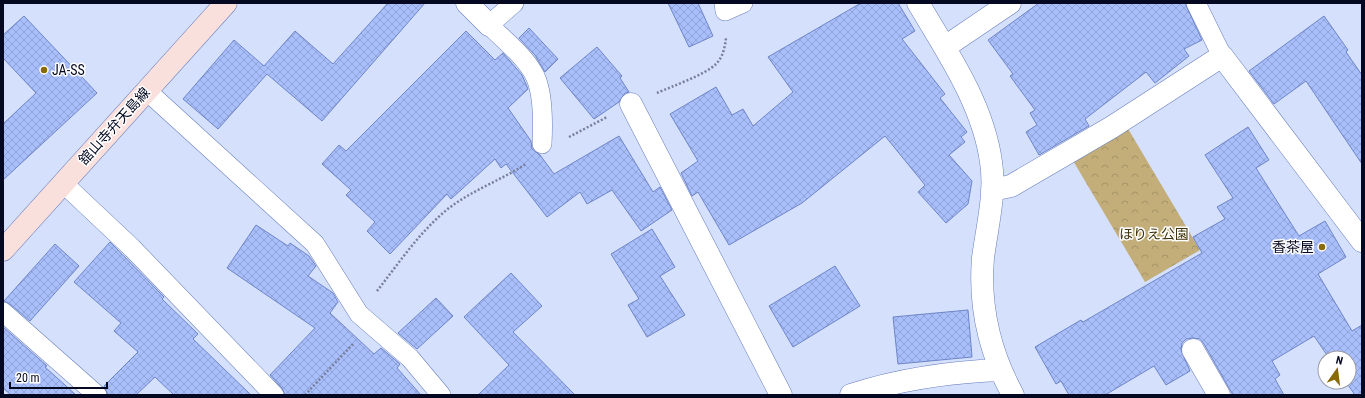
<svg xmlns="http://www.w3.org/2000/svg" width="1365" height="398" viewBox="0 0 1365 398" font-family="'Roboto Condensed','Noto Sans JP',sans-serif">
  <style>
    .park { fill: url(#park-crowns) }
    .building { fill: url(#building-cross-hatch); stroke: #6e85c6 }
    .lines { fill: none; stroke-linecap: round; stroke-linejoin: round }
    .lane-casing { stroke: #677dbd; stroke-width: 20 }
    .street-casing { stroke: #677dbd; stroke-width: 23 }
    .secondary-casing { stroke: #677dbd; stroke-width: 23 }
    .path { stroke: #777f9a; stroke-width: 2.5; stroke-dasharray: 2 2; stroke-linecap: butt }
    .lane { stroke: #fff; stroke-width: 19 }
    .street { stroke: #fff; stroke-width: 22 }
    .secondary { stroke: #fae0dc; stroke-width: 22 }
    .poi-dot { fill: #886a07; stroke: #fff; stroke-width: 1.5 }
    .labels { text-anchor: middle; stroke-width: 3; stroke-linejoin: round; paint-order: stroke }
    .poi-label { font-size: 14px; fill: #040921; stroke: #fff; text-anchor: start }
    .street-label { font-size: 14px; fill: #040921; stroke: #fff }
    .park-label { font-size: 14px; fill: #40320c; stroke: #fff }
  </style>
  <defs>
    <pattern id="park-crowns" width="20" height="18" patternUnits="userSpaceOnUse"><rect width="20" height="18" fill="#c3ae7a"/><path d="M2 6a3 3 0 1 1 6 0M12 15a3 3 0 1 1 6 0" fill="none" stroke="#a69469"/></pattern>
    <pattern id="building-cross-hatch" width="8" height="8" patternUnits="userSpaceOnUse"><rect width="8" height="8" fill="#a9bffc"/><path d="M0 0l8 8M0 8l8-8" fill="none" stroke="#90a3d8"/></pattern>
  </defs>
  <rect width="100%" height="100%" fill="#d5e0fd"/>
  <path class="park" d="M1127,127l73,123 -55,32 -73,-123z"/>
  <path class="building" d="M388,3h37l-103,118 -55,-47 -49,55 -35,-30 51,-59 30,26 31,-35 38,33z
    M668,3h30l15,33 -24,11z
    M861,3h37l17,28 -13,8 43,55 -5,4 27,34 -6,5 4,5 -16,13 23,26 -4,23 -22,19 -28,-31 7,-7 -40,-49 -83,67 -73,42 -31,-53 -6,4 -11,-23 17,-12 -28,-47 46,-27 16,28 11,-6 10,17 40,-34 -25,-35z
    M1039,3h146l17,37 -18,9 5,7 -34,27 -9,-11 -61,47 4,7 -50,29 -13,-23 11,-7 -7,-12 5,-3 -25,-34 3,-2 -25,-34z
    M24,16l73,77 -94,87v-56l33,-31 -33,-35v-23z
    M1324,16l24,34 -2,2 16,23v89l-56,-83 -32,23 -25,-33z
    M529,28l29,31 -13,13 -10,-17 -16,-17z
    M466,31l29,29 8,-7 19,22 6,14 -20,19 23,33 1,8 8,6 14,19 65,-38 34,56 7,-5 12,23 -31,21 -29,-41 -25,14 -7,-12 -33,25 -41,-53 -5,4 -6,-9 -44,40 -4,-5 -57,60 -23,-23 8,-9 -29,-27 5,-5 -29,-26 17,-19 7,6z
    M597,47l25,29 -2,2 9,14 -4,1 -6,9 -25,17 -34,-41z
    M1248,127l21,33 -13,8 43,68 26,-15 21,36 -28,17 34,57 10,-6v70h-7l-9,-13h3v-24h-20l-15,-22 -42,25 8,14 -5,4 9,16h-51l-29,-51 -4,-5 -7,-1 -7,1 -4,4 -1,7 9,21 -24,14 -12,-19 -49,29h-36l-8,-14 -5,3 -21,-37 46,-27 2,2 119,-69 -9,-16 32,-18 -8,-12 16,-9 -28,-43z
    M256,225l32,21 2,-3 19,13 7,10 -8,10 25,17 5,9 -8,11 44,41 7,-6 19,16 -3,4 24,27h-136l-3,-7 -12,-13 45,-47 -88,-60z
    M652,229l23,38 -15,9 25,39 -38,22 -19,-32 11,-6 -28,-45z
    M110,242l54,55 -2,2 36,35 -5,5 58,56h-77l-19,-18 -19,18h-28l-4,-9 34,-34 -24,-21 7,-8 -47,-41z
    M55,244l24,22 -49,55 -20,-17 -6,-3z
    M835,266l25,40 -67,41 -24,-41z
    M511,273l31,33 -29,26 62,63h-97l31,-30 -45,-48z
    M436,298l17,18 -36,33 -19,-16z
    M968,310l4,47 -74,7 -5,-47z
    M3,327l44,39 -2,1 31,28h-65l-8,-7z"/>
  <g class="lines">
    <defs>
      <path id="lane" d="M514,3l-25,22c15,15 36,31 46,51 8,17 8,49 7,68
        M724,3l1,8 18,-8
        M1196,3l26,53
        M146,90l169,154 44,70 51,44 31,37
        M63,183l69,65 142,147
        M3,312l94,83"/>
      <path id="street" d="M467,3l22,22
        M918,3c29,49 65,101 73,159 5,31 -4,65 -8,96 -4,48 7,95 30,137
        M945,47l65,-44
        M631,104l150,291
        M992,190l19,-4 101,-59 110,-71 140,185
        M1193,350l26,45
        M851,395c49,-16 97,-23 150,-25"/>
      <path id="secondary" d="M3,250l223,-247"/>
    </defs>
    <use href="#lane" class="lane-casing"/>
    <use href="#street" class="street-casing"/>
    <use href="#secondary" class="secondary-casing"/>
    <path class="path" d="M657,93c15,-7 48,-18 59,-29 7,-7 9,-17 10,-26
      M569,137l38,-20
      M377,291c22,-28 43,-60 72,-83 24,-18 52,-28 77,-44
      M305,395l48,-51"/>
    <use href="#lane" class="lane"/>
    <use href="#street" class="street"/>
    <use href="#secondary" class="secondary"/>
  </g>
  <g class="poi-dot">
    <circle cx="44" cy="70" r="4"/>
    <circle cx="1322" cy="247" r="4"/>
  </g>
  <g class="labels">
    <g class="poi-label">
      <text x="52" y="75">JA-SS</text>
      <text x="1314" y="252" text-anchor="end">香茶屋</text>
    </g>
    <g class="street-label">
      <text transform="translate(114 126) rotate(-48)" y="5">舘山寺弁天島線</text>
    </g>
    <g class="park-label">
      <text x="1154" y="239">ほりえ公園</text>
    </g>
  </g>
  <rect width="1365" height="398" fill="none" stroke="#040921" stroke-width="8"/>
  <g transform="translate(1337 370) rotate(14)"><circle r="19" fill="#ffffff" stroke="#9b9da6"/>
  <path d="M0-3L7 15L0 10L-7 15Z" fill="#886a07"/>
  <text y="-6" font-size="11" font-weight="bold" text-anchor="middle" fill="#040921">N</text>
  </g>
  <path d="M10 382v6h97v-6" fill="none" stroke="#040921" stroke-width="2"/>
  <text x="16" y="382" font-size="12" fill="#040921" stroke="#ffffff" stroke-width="3" paint-order="stroke">20 m</text>
</svg>
